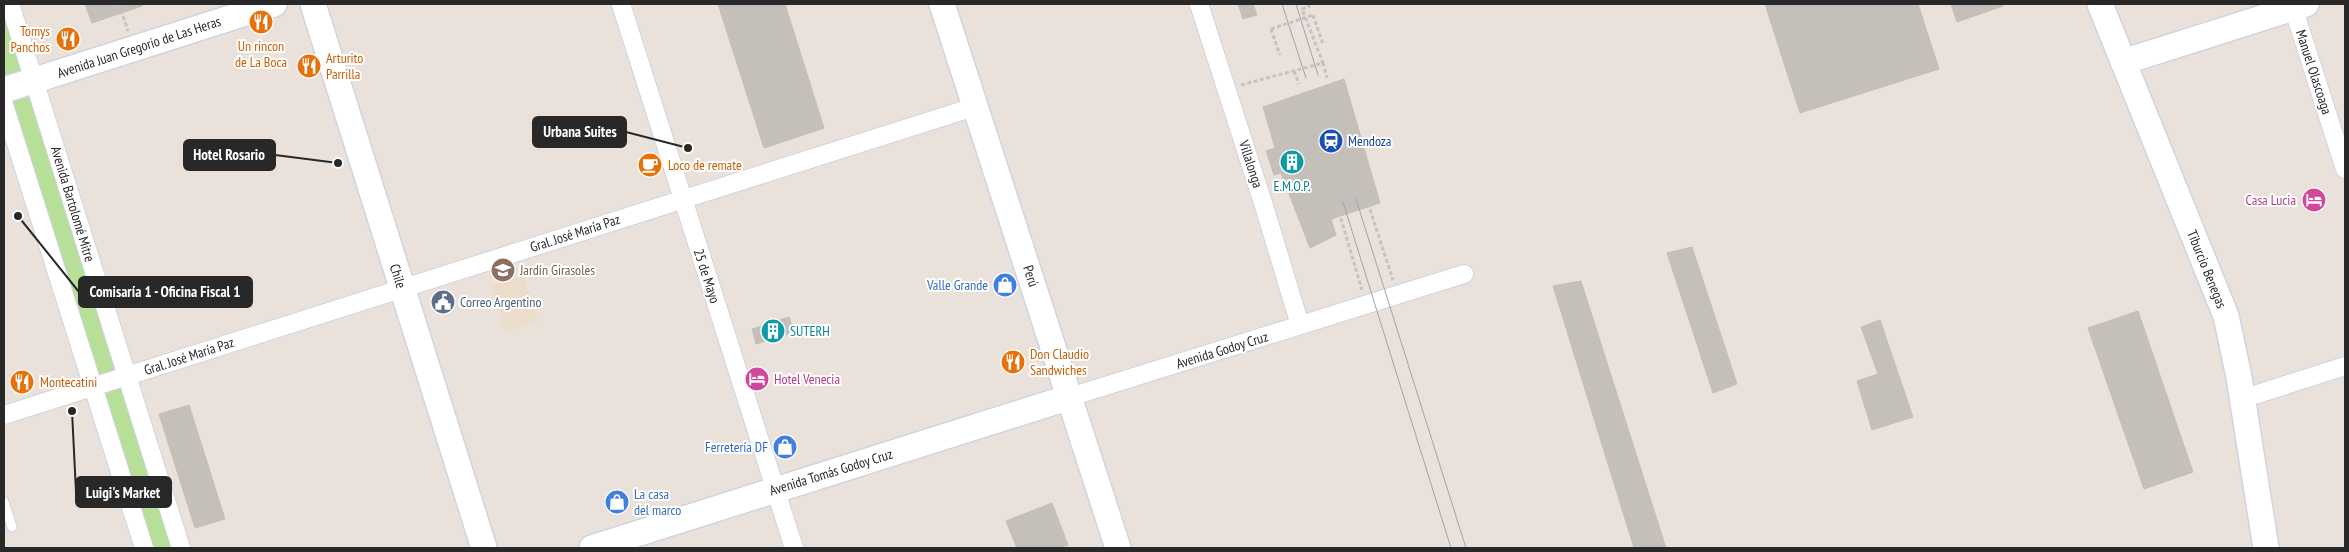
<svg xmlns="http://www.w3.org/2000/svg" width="2349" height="552" viewBox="0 0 2349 552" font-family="'PT Sans Narrow',sans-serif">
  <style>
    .education { fill: #ebddca }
    .green { fill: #b7df98 }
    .building { fill: #c5bfba; stroke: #c5bdb4 }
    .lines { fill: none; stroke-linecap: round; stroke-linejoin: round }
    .lane-casing { stroke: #cfd4e1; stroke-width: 11 }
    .street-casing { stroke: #cfd4e1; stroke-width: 20 }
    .secondary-casing { stroke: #cfd4e1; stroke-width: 28 }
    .path { stroke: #c3c3c3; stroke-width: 3; stroke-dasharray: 4 2.5; stroke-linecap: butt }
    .lane { stroke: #fff; stroke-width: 9 }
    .street { stroke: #fff; stroke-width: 18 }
    .secondary { stroke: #fff; stroke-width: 25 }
    .tram { stroke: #9da2b2; stroke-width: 1 }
    .path-bridge { stroke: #c3c3c3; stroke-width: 3; stroke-dasharray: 4 2.5; stroke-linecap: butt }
    .labels { text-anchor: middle; stroke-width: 4; stroke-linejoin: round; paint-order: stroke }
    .food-label { font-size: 14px; fill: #c56008; stroke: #fff; text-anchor: start }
    .street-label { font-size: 14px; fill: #282828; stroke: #fff }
    .transit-label { font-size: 14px; fill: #164399; stroke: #fff; text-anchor: start }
    .culture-label { font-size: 14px; fill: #0d838f; stroke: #fff }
    .hotel-label { font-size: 14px; fill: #b23c85; stroke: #fff; text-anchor: end }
    .education-label { font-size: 14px; fill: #785e54; stroke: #fff; text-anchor: start }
    .shop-label { font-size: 14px; fill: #366cbe; stroke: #fff; text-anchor: end }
    .service-label { font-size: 14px; fill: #4e5e75; stroke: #fff; text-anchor: start }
    .leader { fill: none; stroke: #282828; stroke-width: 2 }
    .callout-dot { fill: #282828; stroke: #fff; stroke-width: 2 }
    .callout { fill: #282828; stroke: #282828; stroke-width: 2 }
    .callout-label { font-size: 15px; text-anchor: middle; font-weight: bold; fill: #fff }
  </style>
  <rect width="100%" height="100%" fill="#eae2da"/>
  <path class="education" d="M523,275l15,45 -33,11 -15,-45z"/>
  <path class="green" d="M4,4l177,544h-37l-140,-443z"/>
  <path class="building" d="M85,4h57v2l-50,17z
    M718,4h67l39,124 -60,20z
    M1238,4h15l4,11 -14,4z
    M1765,4h153l21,65 -139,44z
    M1951,4h52v2l-46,16z
    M1344,79l36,124 -49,16 5,16 -26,13 -29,-75 -7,2 -8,-24 9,-3 -12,-41z
    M1692,247l45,137 -24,9 -46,-140z
    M1581,281l85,267h-32l-81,-262z
    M2138,311l55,161 -49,17 -56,-161z
    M789,317l5,15 -38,12 -4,-15z
    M1880,320l33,97 -41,13 -15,-49 21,-7 -17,-47z
    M189,405l36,114 -30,9 -36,-114z
    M1052,503l16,42 -10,3h-41l-11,-27z"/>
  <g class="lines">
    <defs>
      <path id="lane" d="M4,502l8,25"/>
      <path id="street" d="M10,4l171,544
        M621,4l173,544
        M1199,4l65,202 36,119
        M2292,4l53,165
        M4,105l140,443
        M1070,397l394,-123
        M2242,399l103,-33
        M4,415l970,-308"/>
      <path id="secondary" d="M313,4l171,544
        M942,4l176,544
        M2100,4l126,312 13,61 27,171
        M2123,62l183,-58
        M4,90l270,-86
        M592,548l478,-151"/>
    </defs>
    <use href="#lane" class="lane-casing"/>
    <use href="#street" class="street-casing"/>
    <use href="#secondary" class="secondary-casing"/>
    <path class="path" d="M119,4l9,27
      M1308,4l1,3 -7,2 21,54
      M1313,15l10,29
      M1271,29l9,26
      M1294,71l5,13
      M1241,85l82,-22 4,15
      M1364,191l29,89
      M1334,198l5,14 29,-9
      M1339,212l23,78"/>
    <use href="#lane" class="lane"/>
    <use href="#street" class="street"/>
    <use href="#secondary" class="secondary"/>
    <path class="tram" d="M1282,4l24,74
      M1296,4l22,71
      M1356,199l110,349
      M1343,202l108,346"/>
    <path class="path-bridge" d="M1271,29l42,-14"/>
  </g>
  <defs>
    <symbol id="restaurant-disc" viewBox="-11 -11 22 22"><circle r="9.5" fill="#e8710a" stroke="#fff"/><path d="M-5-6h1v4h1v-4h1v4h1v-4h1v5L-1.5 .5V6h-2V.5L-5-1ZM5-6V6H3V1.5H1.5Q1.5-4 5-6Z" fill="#fff"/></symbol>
    <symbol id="station-disc" viewBox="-11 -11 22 22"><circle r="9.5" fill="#1a4fb4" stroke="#fff"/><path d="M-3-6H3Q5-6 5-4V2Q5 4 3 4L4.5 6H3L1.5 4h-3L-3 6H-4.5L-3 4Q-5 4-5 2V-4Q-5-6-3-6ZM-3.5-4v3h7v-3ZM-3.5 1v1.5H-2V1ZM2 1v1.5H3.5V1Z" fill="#fff"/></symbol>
    <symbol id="building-disc" viewBox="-11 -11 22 22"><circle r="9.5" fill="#0f9aa8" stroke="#fff"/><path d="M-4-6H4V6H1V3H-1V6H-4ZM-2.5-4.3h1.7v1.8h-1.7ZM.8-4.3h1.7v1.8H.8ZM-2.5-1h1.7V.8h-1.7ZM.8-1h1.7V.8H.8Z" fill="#fff"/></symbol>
    <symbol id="cafe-disc" viewBox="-11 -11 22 22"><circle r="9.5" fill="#e8710a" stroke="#fff"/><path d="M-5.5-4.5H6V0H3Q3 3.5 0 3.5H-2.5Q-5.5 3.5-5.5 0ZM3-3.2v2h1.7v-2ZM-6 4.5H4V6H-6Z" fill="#fff"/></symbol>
    <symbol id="hotel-disc" viewBox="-11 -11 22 22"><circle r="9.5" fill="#d1479c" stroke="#fff"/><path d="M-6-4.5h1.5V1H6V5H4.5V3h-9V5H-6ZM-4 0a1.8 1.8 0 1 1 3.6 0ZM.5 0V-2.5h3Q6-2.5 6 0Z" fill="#fff"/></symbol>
    <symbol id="school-disc" viewBox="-11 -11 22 22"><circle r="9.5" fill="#8d6e63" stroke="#fff"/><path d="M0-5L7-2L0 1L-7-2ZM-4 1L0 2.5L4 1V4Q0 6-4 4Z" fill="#fff"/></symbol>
    <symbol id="shop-disc" viewBox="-11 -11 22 22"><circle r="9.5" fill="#3f7fe0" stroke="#fff"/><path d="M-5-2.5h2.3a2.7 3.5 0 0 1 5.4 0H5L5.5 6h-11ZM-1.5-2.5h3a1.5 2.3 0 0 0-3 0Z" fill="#fff"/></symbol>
    <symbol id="civic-disc" viewBox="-11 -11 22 22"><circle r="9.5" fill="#5c6f8a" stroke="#fff"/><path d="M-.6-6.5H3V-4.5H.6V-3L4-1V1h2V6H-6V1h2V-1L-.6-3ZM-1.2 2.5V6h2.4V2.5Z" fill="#fff"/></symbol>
  </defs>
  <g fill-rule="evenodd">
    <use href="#restaurant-disc" x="247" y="8" width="28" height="28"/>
    <use href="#restaurant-disc" x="54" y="25" width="28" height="28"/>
    <use href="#restaurant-disc" x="295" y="52" width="28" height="28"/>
    <use href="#station-disc" x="1317" y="127" width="28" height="28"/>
    <use href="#building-disc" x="1278" y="148" width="28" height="28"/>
    <use href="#cafe-disc" x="636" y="151" width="28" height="28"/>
    <use href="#hotel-disc" x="2300" y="186" width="28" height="28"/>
    <use href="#school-disc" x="489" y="256" width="28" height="28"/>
    <use href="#shop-disc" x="991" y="271" width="28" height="28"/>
    <use href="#civic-disc" x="429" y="288" width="28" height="28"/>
    <use href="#building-disc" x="759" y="317" width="28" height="28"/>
    <use href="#restaurant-disc" x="999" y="348" width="28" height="28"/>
    <use href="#hotel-disc" x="743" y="365" width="28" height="28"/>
    <use href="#restaurant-disc" x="8" y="368" width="28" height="28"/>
    <use href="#shop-disc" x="771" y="433" width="28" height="28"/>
    <use href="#shop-disc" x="603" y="488" width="28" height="28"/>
  </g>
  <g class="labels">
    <g class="food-label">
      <text x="50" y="36" text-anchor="end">Tomys<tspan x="50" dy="16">Panchos</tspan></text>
      <text x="261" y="51" text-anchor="middle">Un rincon<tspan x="261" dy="16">de La Boca</tspan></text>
      <text x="326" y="63">Arturito<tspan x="326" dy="16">Parrilla</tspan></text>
      <text x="668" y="170">Loco de remate</text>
      <text x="1030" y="359">Don Claudio<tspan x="1030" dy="16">Sandwiches</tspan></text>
      <text x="40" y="387">Montecatini</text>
    </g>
    <g class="street-label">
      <text transform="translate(139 47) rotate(-18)" y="5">Avenida Juan Gregorio de Las Heras</text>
      <text transform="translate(2314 72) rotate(72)" y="5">Manuel Olascoaga</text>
      <text transform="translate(1251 164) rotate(72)" y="5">Villalonga</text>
      <text transform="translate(73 204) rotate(73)" y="5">Avenida Bartolomé Mitre</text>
      <text transform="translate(575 233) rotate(-18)" y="5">Gral. José María Paz</text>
      <text transform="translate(2207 269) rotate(68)" y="5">Tiburcio Benegas</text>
      <text transform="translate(398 276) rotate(73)" y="5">Chile</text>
      <text transform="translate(707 276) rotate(72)" y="5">25 de Mayo</text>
      <text transform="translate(1031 276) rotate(72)" y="5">Perú</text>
      <text transform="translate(1222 350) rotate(-17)" y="5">Avenida Godoy Cruz</text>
      <text transform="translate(189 356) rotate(-18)" y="5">Gral. José María Paz</text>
      <text transform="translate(831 472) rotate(-17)" y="5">Avenida Tomás Godoy Cruz</text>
    </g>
    <g class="transit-label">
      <text x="1348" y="146">Mendoza</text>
    </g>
    <g class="culture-label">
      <text x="1292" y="191">E.M.O.P.</text>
      <text x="790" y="336" text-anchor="start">SUTERH</text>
    </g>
    <g class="hotel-label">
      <text x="2296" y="205">Casa Lucia</text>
      <text x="774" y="384" text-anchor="start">Hotel Venecia</text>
    </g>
    <g class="education-label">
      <text x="520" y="275">Jardín Girasoles</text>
    </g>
    <g class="shop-label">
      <text x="988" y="290">Valle Grande</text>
      <text x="768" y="452">Ferretería DF</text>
      <text x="634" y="499" text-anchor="start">La casa<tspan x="634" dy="16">del marco</tspan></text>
    </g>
    <g class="service-label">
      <text x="460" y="307">Correo Argentino</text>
    </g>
  </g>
  <path class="leader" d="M688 148L626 132M338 163L275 155M18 216L79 292M72 411L76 492"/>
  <g class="callout-dot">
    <circle cx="688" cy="148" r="5"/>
    <circle cx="338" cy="163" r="5"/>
    <circle cx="18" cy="216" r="5"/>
    <circle cx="72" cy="411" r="5"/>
  </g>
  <g class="callout">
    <rect x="533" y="117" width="93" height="30" rx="5"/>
    <rect x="184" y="140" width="91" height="30" rx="5"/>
    <rect x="79" y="277" width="173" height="30" rx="5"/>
    <rect x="76" y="477" width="95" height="30" rx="5"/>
  </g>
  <g class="callout-label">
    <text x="580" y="137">Urbana Suites</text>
    <text x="229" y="160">Hotel Rosario</text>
    <text x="165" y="297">Comisaría 1 - Oficina Fiscal 1</text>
    <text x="123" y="498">Luigi's Market</text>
  </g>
  <rect width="2349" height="552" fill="none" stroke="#282828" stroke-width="10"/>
</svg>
